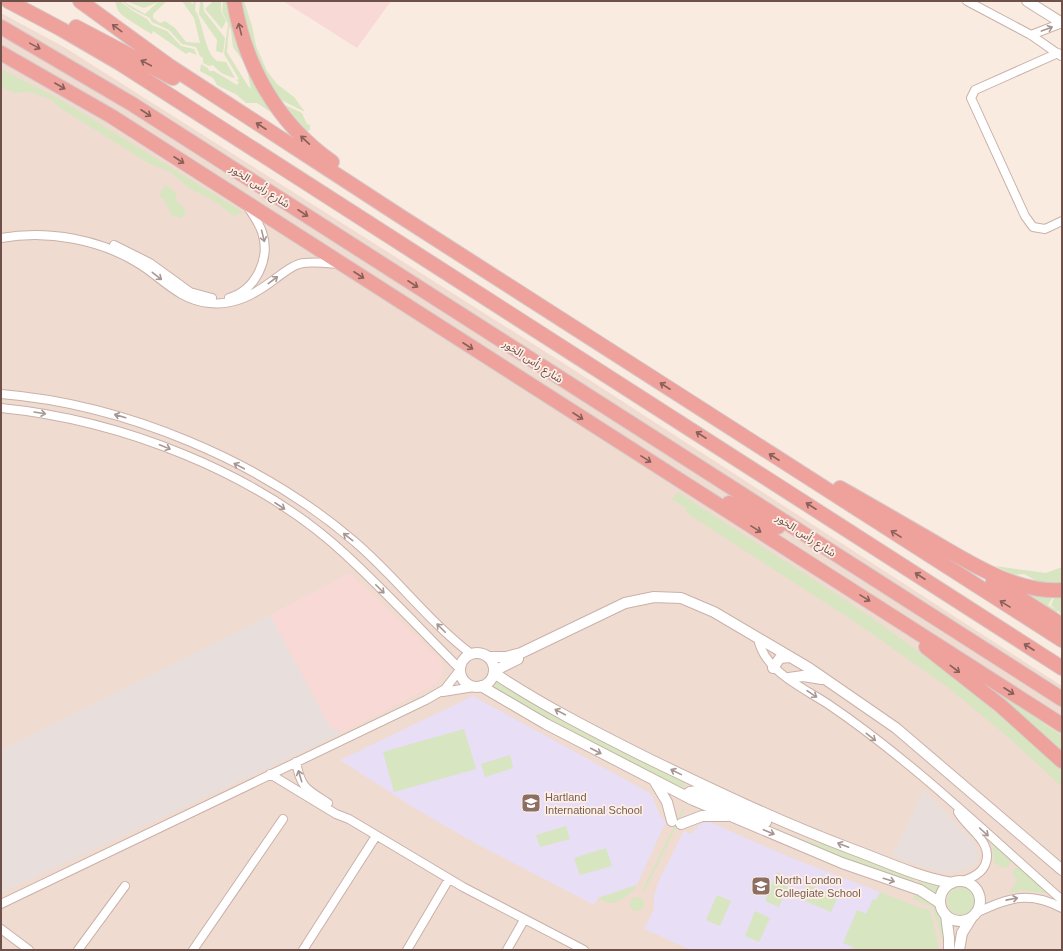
<svg xmlns="http://www.w3.org/2000/svg" width="1063" height="951" viewBox="0 0 1063 951" font-family="Helvetica,'Noto Sans Arabic',sans-serif">
  <style>
    .residential { fill: #f0dbd0 }
    .commercial { fill: #f9d9d5 }
    .industrial { fill: #e8dfdc }
    .education { fill: #e8def5 }
    .green { fill: #d7e5c1; fill-rule: evenodd }
    .lines { fill: none; stroke-linecap: round; stroke-linejoin: round }
    .minor-casing { stroke: #c9b1a9; stroke-width: 10 }
    .tertiary-casing { stroke: #c9b1a9; stroke-width: 12 }
    .motorway-casing { stroke: #d4cac9; stroke-width: 16 }
    .minor { stroke: #fff; stroke-width: 8 }
    .tertiary { stroke: #fff; stroke-width: 10 }
    .motorway { stroke: #efa19c; stroke-width: 14 }
    .oneway { stroke: #88605a }
    .oneway2 { stroke: #a89692 }
    .labels { text-anchor: middle; stroke-width: 3.5; stroke-linejoin: round; paint-order: stroke }
    .street-label { font-size: 11px; fill: #6e504a; stroke: #fdefe6 }
    .education-label { font-size: 11px; fill: #785e54; stroke: #fdefe6; text-anchor: start }
  </style>
  <rect width="100%" height="100%" fill="#faebe1"/>
  <path class="residential" d="M1,13l63,34 507,321 491,318v264h-1061z"/>
  <path class="commercial" d="M283,1h108l-34,47z
    M350,573l90,86 3,9 -2,9 -5,7 -94,49 -12,-6 -60,-112z"/>
  <path class="industrial" d="M270,615l60,112 12,6 -341,160v-143z
    M924,790l51,53 4,13 -7,12 -20,4h-14l-46,-16z"/>
  <path class="education" d="M473,696l177,97 3,5 8,20 5,3 -29,64 -39,13 -4,7 -121,-63 -57,-33 -76,-49z
    M706,822l6,1 75,33 134,52 9,42h-239l-47,-21 10,-20v-13l4,-13 26,-52 7,3 8,-9z"/>
  <path class="green" d="M115,1h5l13,10 14,8 5,6 15,6 14,15 13,3 3,6 -8,-3 -3,2 -33,-23 -1,3c-3,-1 -30,-18 -32,-21 -3,-3 -4,-9 -5,-12z
    M122,1h45l-14,13v4l7,5 5,-2 10,7 11,14 14,1 -6,-25 -12,-17h7l4,3 1,-3h2l-1,9c9,14 9,42 22,51l9,1 9,16c-10,-2 -16,-6 -22,-13l-4,1 -6,-3v-5l-3,-2 -4,-9 -14,-3 -13,-14 -17,-8 -2,-4 -18,-9zM126,1l18,7 14,-6 -13,12 -19,-11z
    M200,1h3l1,10 21,27 -2,15 -7,-2 1,-11 -18,-26z
    M213,1h8v10l5,10 -4,8 -17,-20z
    M223,1h8l47,116 -21,-14h-11l-9,-8 -20,-10 -4,-7 -13,-7 1,-7 7,4 1,3h5l23,14 2,-3 -3,-2 3,-1 -15,-25 4,-30 -6,-13zM229,26l2,5 2,16 13,18 5,24 -3,-3 -21,-34z
    M238,1h6l8,25 4,20 11,25 10,13 17,13 11,15 -26,-13 -20,-28z
    M1,69l60,31 182,112 -9,4 -18,-14 -27,-14 -19,-16 -22,-9 -86,-54 -12,-10 -20,-7 -15,1 -14,-6z
    M283,104l19,9 5,11 3,1v5l-3,1z
    M165,185l12,8 -2,6 11,11 -1,4 -4,4 -9,-2 -8,-16 -5,-4z
    M678,492c62,42 126,80 188,122 69,47 134,100 196,157v16l-55,-51 -61,-50 -91,-64 -170,-110 2,-3 -15,-10z
    M995,566l51,7 16,-6v15l-11,2 -12,-2 -15,-8 -10,1z
    M1017,588l45,7v2h-9l-5,8 9,5v6z
    M1054,598h8v17l-11,-10z
    M495,683h5l184,98 1,6 -4,1 -101,-50 -86,-50z
    M997,692l65,44v16z
    M464,729l12,40 -82,23 -11,-40z
    M510,755l3,13 -28,9 -4,-13z
    M707,798l96,42 24,4 89,33 -3,7 -106,-38z
    M683,808l2,1 -40,81 -2,-1z
    M566,826l4,13 -30,8 -4,-12z
    M994,843l17,15 1,3 -6,7 -5,-1 -7,-5 -2,-18z
    M606,848l6,18 -32,9 -6,-17z
    M1019,867l33,27 -31,-4 -12,3 8,-12 -5,-9 3,-4z
    M777,872l14,7 -12,28 -14,-6z
    M920,878l19,8 -3,7 -19,-9z
    M807,884l31,13 -7,15 -30,-13z
    M637,885c-4,7 -17,18 -27,18 -4,0 -8,-3 -12,-5z
    M947 901a14 14 0 1 1 28 0a14 14 0 1 1-28 0Z
    M880,892l41,16 7,1 3,4 8,37h-87l1,-3 -10,-4 14,-33 9,4 7,-15 3,1z
    M916,893l20,14 6,15 4,24 -3,-2 -10,-35 -5,-4 -15,-6z
    M717,895l14,6 -11,25 -14,-6z
    M630 904a7 7 0 1 1 14 0a7 7 0 1 1-14 0Z
    M755,911l15,7 -11,24 -14,-6z"/>
  <g class="lines">
    <defs>
      <path id="minor" d="M967,1l64,34 30,21
        M1031,35l31,-12
        M1058,53l-83,37 -4,8 54,118 8,11 12,2 17,-8
        M1,238c47,-8 100,1 140,27 23,15 39,35 68,38 26,3 46,-9 66,-24 8,-6 15,-12 24,-15 12,-3 26,-1 39,0
        M114,245l36,18 40,29 22,6
        M229,298c27,-8 42,-40 33,-66 -3,-9 -9,-17 -14,-25
        M1,394c124,10 260,67 354,148 41,35 73,79 115,111
        M1,408c120,12 256,64 345,147 39,36 76,76 113,113
        M758,638c6,33 44,49 70,66 84,57 158,129 234,196
        M443,692l31,-5
        M296,762c5,26 10,27 32,41
        M270,774l66,40 13,5 114,68 121,63
        M958,812c9,17 37,30 27,53 -4,9 -13,13 -22,16
        M1,904l425,-204 19,-11 14,-18
        M976,913c31,-15 53,-23 86,-5
        M1,929l28,21
        M78,950l47,-64
        M193,950l90,-131
        M303,950l73,-114
        M407,950l42,-71
        M507,950l17,-30"/>
      <path id="tertiary" d="M1027,1l35,22
        M460 670a17 17 0 1 1 34 0a17 17 0 1 1-34 0Z
        M489,657h17l15,-4 104,-50 29,-6 27,1 33,14 95,56 87,60 166,142
        M773,668l7,-10 10,-1
        M494,671l24,-12
        M494,673c48,32 101,59 153,85 66,32 133,64 202,90 33,12 68,29 103,35
        M789,678l14,-2 19,3
        M481,686l65,38 147,76 149,63 78,27 20,13
        M655,782l12,20 5,19
        M685,796l5,-4 7,-1 69,31
        M681,824l21,-8h25
        M940 901a20 20 0 1 1 40 0a20 20 0 1 1-40 0Z
        M946,915l3,23v12
        M959,950l3,-17 10,-16"/>
      <path id="motorway" d="M8,1l53,28 60,35 941,604
        M80,1l88,64 232,151 662,424
        M234,1c11,65 43,122 98,161
        M1,27l131,77 930,595
        M76,27l97,51
        M1,53l110,63 951,609
        M840,488c27,15 54,31 82,47 40,23 92,59 140,55
        M729,503l49,24
        M993,581l69,44
        M926,647l75,59 61,55"/>
    </defs>
    <use href="#minor" class="minor-casing"/>
    <use href="#tertiary" class="tertiary-casing"/>
    <use href="#motorway" class="motorway-casing"/>
    <use href="#minor" class="minor"/>
    <use href="#tertiary" class="tertiary"/>
    <use href="#motorway" class="motorway"/>
  </g>
  <defs><path id="oneway-shaft" d="M-6 0H5M1.5-3L5.5 0L1.5 3" fill="none" stroke-width="1.6" stroke-linecap="round" stroke-linejoin="round"/></defs>
  <g class="oneway">
    <use href="#oneway-shaft" transform="translate(117 28) rotate(-143)"/>
    <use href="#oneway-shaft" transform="translate(240 29) rotate(-104)"/>
    <use href="#oneway-shaft" transform="translate(35 46) rotate(29)"/>
    <use href="#oneway-shaft" transform="translate(146 63) rotate(-152)"/>
    <use href="#oneway-shaft" transform="translate(60 86) rotate(30)"/>
    <use href="#oneway-shaft" transform="translate(146 113) rotate(33)"/>
    <use href="#oneway-shaft" transform="translate(261 126) rotate(-147)"/>
    <use href="#oneway-shaft" transform="translate(305 140) rotate(-137)"/>
    <use href="#oneway-shaft" transform="translate(179 160) rotate(33)"/>
    <use href="#oneway-shaft" transform="translate(303 213) rotate(33)"/>
    <use href="#oneway-shaft" transform="translate(359 275) rotate(33)"/>
    <use href="#oneway-shaft" transform="translate(413 284) rotate(33)"/>
    <use href="#oneway-shaft" transform="translate(468 346) rotate(33)"/>
    <use href="#oneway-shaft" transform="translate(665 386) rotate(-147)"/>
    <use href="#oneway-shaft" transform="translate(578 416) rotate(33)"/>
    <use href="#oneway-shaft" transform="translate(701 435) rotate(-147)"/>
    <use href="#oneway-shaft" transform="translate(774 457) rotate(-147)"/>
    <use href="#oneway-shaft" transform="translate(646 459) rotate(32)"/>
    <use href="#oneway-shaft" transform="translate(811 506) rotate(-147)"/>
    <use href="#oneway-shaft" transform="translate(756 529) rotate(32)"/>
    <use href="#oneway-shaft" transform="translate(896 534) rotate(-148)"/>
    <use href="#oneway-shaft" transform="translate(920 576) rotate(-147)"/>
    <use href="#oneway-shaft" transform="translate(865 598) rotate(32)"/>
    <use href="#oneway-shaft" transform="translate(1005 604) rotate(-148)"/>
    <use href="#oneway-shaft" transform="translate(1029 647) rotate(-147)"/>
    <use href="#oneway-shaft" transform="translate(955 669) rotate(37)"/>
    <use href="#oneway-shaft" transform="translate(1009 691) rotate(33)"/>
  </g>
  <g class="oneway2">
    <use href="#oneway-shaft" transform="translate(1047 29) rotate(-20)"/>
    <use href="#oneway-shaft" transform="translate(263 236) rotate(76)"/>
    <use href="#oneway-shaft" transform="translate(157 276) rotate(38)"/>
    <use href="#oneway-shaft" transform="translate(273 280) rotate(-37)"/>
    <use href="#oneway-shaft" transform="translate(40 413) rotate(9)"/>
    <use href="#oneway-shaft" transform="translate(120 416) rotate(-164)"/>
    <use href="#oneway-shaft" transform="translate(165 447) rotate(22)"/>
    <use href="#oneway-shaft" transform="translate(239 466) rotate(-152)"/>
    <use href="#oneway-shaft" transform="translate(280 506) rotate(33)"/>
    <use href="#oneway-shaft" transform="translate(348 537) rotate(-142)"/>
    <use href="#oneway-shaft" transform="translate(380 589) rotate(45)"/>
    <use href="#oneway-shaft" transform="translate(441 628) rotate(-135)"/>
    <use href="#oneway-shaft" transform="translate(812 694) rotate(34)"/>
    <use href="#oneway-shaft" transform="translate(560 712) rotate(-152)"/>
    <use href="#oneway-shaft" transform="translate(871 737) rotate(38)"/>
    <use href="#oneway-shaft" transform="translate(596 751) rotate(27)"/>
    <use href="#oneway-shaft" transform="translate(676 772) rotate(-154)"/>
    <use href="#oneway-shaft" transform="translate(300 776) rotate(-107)"/>
    <use href="#oneway-shaft" transform="translate(769 832) rotate(23)"/>
    <use href="#oneway-shaft" transform="translate(984 832) rotate(42)"/>
    <use href="#oneway-shaft" transform="translate(843 845) rotate(-159)"/>
    <use href="#oneway-shaft" transform="translate(889 880) rotate(17)"/>
    <use href="#oneway-shaft" transform="translate(1012 899) rotate(-11)"/>
  </g>
  <defs>
    <symbol id="school-square" viewBox="-11 -11 22 22"><rect x="-9" y="-9" width="18" height="18" rx="4" fill="#8d6e63" stroke="#fdefe6"/><path d="M0-5L7-2L0 1L-7-2ZM-4 1L0 2.5L4 1V4Q0 6-4 4Z" fill="#fff"/></symbol>
  </defs>
  <g fill-rule="evenodd">
    <use href="#school-square" x="520" y="792" width="22" height="22"/>
    <use href="#school-square" x="750" y="875" width="22" height="22"/>
  </g>
  <g class="labels">
    <g class="street-label">
      <text transform="translate(260 186) rotate(33)" y="4">شارع رأس الخور</text>
      <text transform="translate(533 361) rotate(33)" y="4">شارع رأس الخور</text>
      <text transform="translate(806 535) rotate(33)" y="4">شارع رأس الخور</text>
    </g>
    <g class="education-label">
      <text x="545" y="801">Hartland<tspan x="545" dy="13">International School</tspan></text>
      <text x="775" y="884">North London<tspan x="775" dy="13">Collegiate School</tspan></text>
    </g>
  </g>
  <rect width="1063" height="951" fill="none" stroke="#6e504a" stroke-width="4"/>
</svg>
